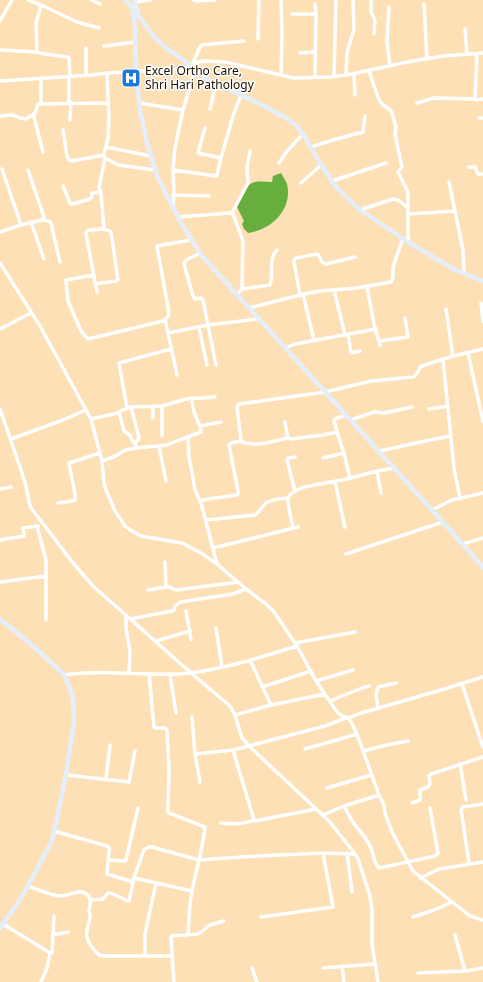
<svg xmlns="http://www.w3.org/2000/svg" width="483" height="982" viewBox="0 0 483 982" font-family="'Noto Sans',sans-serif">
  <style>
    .water { fill: #67ae3f }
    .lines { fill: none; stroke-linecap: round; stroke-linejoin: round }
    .street { stroke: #fff; stroke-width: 3.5 }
    .secondary { stroke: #e5effc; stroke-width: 4.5 }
    .labels { text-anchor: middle; stroke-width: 3; stroke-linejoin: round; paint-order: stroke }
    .poi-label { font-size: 12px; fill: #1d1000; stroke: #fff; text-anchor: start }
  </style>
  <rect width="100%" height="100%" fill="#fee0b6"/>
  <path class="water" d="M281,173c2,4 5,8 6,11 6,25 -15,46 -39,49l-4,-4 -2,-5 2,-3 -7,-14c4,-9 8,-23 18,-25 5,-1 11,0 17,0l1,-6z"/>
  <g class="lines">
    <path class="street" d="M28,0l13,5 36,17 22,6
      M91,0l9,4
      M194,0l2,1 19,-1
      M281,0l1,35 -1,40
      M371,0v12l4,8 -1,14
      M135,2l15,-2
      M424,4l3,55
      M389,7l-2,35 3,24
      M292,14h24
      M0,21l12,-21
      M465,29l2,25
      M258,39l1,-39
      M104,46l31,-4
      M86,48v27
      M0,50l37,2 8,2 23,3 1,1 1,19
      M37,52l-1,-28 5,-19
      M300,53l15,-1
      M193,63l7,-16 2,-2 42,-4
      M369,70l4,13 3,8 3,9 3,4 8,6 2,3 4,14 -1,7 7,33 -4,5 9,18 1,3v49
      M354,74l1,21
      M346,75l1,-22 7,-24 -1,-29
      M334,76l2,-76
      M315,77l1,-63 -1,-10
      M0,81l93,-6 14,-2 55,-3h17l8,-3 6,-4 11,-2 21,1 69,16 36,-1 22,-3 55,-12 36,-6 40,-3
      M475,99l1,1 7,-1
      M69,103v-26
      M139,103l44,7
      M417,103l17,-5 41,1 2,-45
      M41,104v-26
      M210,109l6,-25
      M0,116l13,-1 7,3 6,1 9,-6
      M479,118h4
      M70,120l1,-17
      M205,128l-7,25 23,5 12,-42 8,-21
      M63,130l4,26 2,4 3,1 32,-6
      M106,147l45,9
      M311,147l22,-7 30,-8 2,-16
      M43,152l-9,-35 4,-13 70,-1
      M105,158l13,7 37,5
      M279,163l8,-12 16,-17
      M469,167h6l3,7h5
      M2,169l19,56
      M173,170l43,6 1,-1 4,-17
      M332,181l54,-18
      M449,182l14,68 1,23
      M301,183l20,-18
      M63,186l7,17 2,1 18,-5 2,-2v-4l9,-1
      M173,195l36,1
      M173,206l1,-15 -1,-21 2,-23 8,-37 9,-30 4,-10
      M360,210l33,-11 5,1 10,8
      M232,213l16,-30 -1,-15 3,-17
      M408,214l47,-3
      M178,217l52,-4 3,1 10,27 -1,48 -5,5
      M42,220l7,1 2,2 9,39
      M31,222l13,37
      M104,229l-3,-35 -2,-7 6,-28 -1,-5 4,-15 1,-20 -2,-46
      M0,232l21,-7 21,-5 2,-3 -16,-47
      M200,253l-14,7 -2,4 9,32 2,3 6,-1 2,2 13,65
      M0,263l40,63 51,93 11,42 2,22 2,7 9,21 10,15 7,5 9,5 41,7 19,10 16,11 29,25 20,15 8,8 23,34
      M94,275l-28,5 2,21 13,30 7,8 75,-18 5,-4 1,-4 -12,-67 34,-6
      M95,284l21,-3 2,-1 -7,-48c-6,-5 -15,-2 -22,-2l-2,1 -1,3 11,58
      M367,287l7,37 6,21
      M242,289l28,-4c4,-12 -2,-26 7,-35
      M334,290l11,45
      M303,294l11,46
      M300,295l-6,-33v-2l2,-2 21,-4 2,2 3,6 4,2 29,-7
      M481,303l2,18
      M249,308l51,-13 20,-4 37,-3 34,-6 2,-5v-10l10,-29
      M446,309l7,47
      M165,319l12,56
      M199,327l8,38
      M0,329l31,-16
      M168,333l40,-8 50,-6
      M348,334l3,19 9,-2
      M379,341l29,-4 -3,-19
      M285,348l10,-4 81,-15
      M468,353l15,68
      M443,360l11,108 6,30
      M191,398l3,14 6,14
      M153,406v12
      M131,407l8,31 -1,2 -4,3
      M127,408l-8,-45 52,-14
      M0,409l19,55 7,22 3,16 2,6 42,55 20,23 98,87 39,33 5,9 7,23 7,8 81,76 25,32 3,5 12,37 2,13v35l6,38
      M429,409l19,-3
      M119,412l5,19 6,4 2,5 3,4 2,4
      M91,419l23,-5 16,-7 32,-1 24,-7 29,-2
      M351,420l23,-8 10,1 28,-6
      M285,422l3,16 3,1 32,-4 14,-3 -3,-12 3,-2 9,-3
      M337,432l7,21
      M162,436v-30
      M188,437l1,20 6,33 6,13 16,61
      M11,439l52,-19 23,-10
      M241,441c12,7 34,0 47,-3
      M159,446l7,35
      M380,451l45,-10 26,-5
      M295,457l-7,1 -1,2 8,31
      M323,458l21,-5 6,25
      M102,461l14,-5 9,-6 12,-2 30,-3 15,-6 19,-7v-1l-1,-5 21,-4
      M377,471l4,22
      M335,482l10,45
      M0,489l11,-2
      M200,501l8,-2 29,-4 1,-1v-3l-9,-46 2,-2 10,-2 -4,-34 2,-3 86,-12 46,-11 42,-4c5,-2 5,-8 9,-11l31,-10 30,-7
      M58,503l14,-2 3,-1v-6l-6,-31 31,-10
      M432,510l20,-10 31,-7
      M206,520l49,-5c5,-3 6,-8 11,-12 5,-4 15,-4 22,-5
      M37,526l9,34v60
      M293,528l-5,-25v-5l2,-3 5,-4 9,-4 43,-8 30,-8 18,-3
      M0,540l24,-4 -1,-8 15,-2
      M463,544l20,-6
      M213,548l85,-21
      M346,554l97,-32
      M165,562l1,25
      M0,582l46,-6
      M148,590l18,-3h3l7,3 63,-8
      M186,611l5,29
      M126,616v12l4,24 -1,21
      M130,619l42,-8 2,-1 1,-4 5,-4 53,-8 13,-5
      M216,628l6,39
      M156,641l34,-10
      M295,643l60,-11
      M250,660l21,45
      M149,674l5,53 1,1h10l2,2 2,39 -1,42 1,2 36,14c-2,21 -9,43 -13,64 -3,14 -3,29 -4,44
      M170,674l6,39
      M64,675c18,-2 36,-3 54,-2 24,0 49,3 73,0 36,-5 71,-16 106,-27l19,35 21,31 5,4 7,2 9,-4 83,-24 42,-13
      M316,681l37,-11
      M462,684l21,63
      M262,687l49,-16
      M330,701l32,-13 7,-2
      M378,708l-2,-14 2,-7 18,-4
      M235,715l36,-10 54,-11
      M192,717l3,37 5,28
      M349,718l8,16 22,61 5,10 1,8 7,19 21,39 57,45 13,4
      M305,749l52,-15
      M233,750l21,70 1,1 61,-12
      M363,751l28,-7 17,-3
      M195,754l38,-4 16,-4 76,-20 21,-8
      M460,764l6,36
      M66,775l63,7 6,-31
      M106,780l4,-35
      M327,788l44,-13
      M412,803l8,-3v-10l8,-3 2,-3 -1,-8 2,-2 52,-17
      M344,806c3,6 6,11 9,16 6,9 14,16 18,26 3,7 2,14 8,20l56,-12 3,-3 -8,-45
      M323,815l21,-9 35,-11
      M221,823c9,1 24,1 33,-3
      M54,831l53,15 2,1v3l-2,24 26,8
      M347,853l5,39
      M108,860l17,1 1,-1 12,-52
      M469,863l-8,-54 2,-2 20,-3
      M134,878l58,13
      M420,878l19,-9 44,-7
      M28,886c8,3 25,10 33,10 8,0 16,-7 24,-3 7,4 6,11 4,17 0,4 1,2 1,6 0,7 -5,14 -3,21 1,7 7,13 12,18l6,1h67
      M90,900l13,-1 5,-6h3l17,8h1l5,-23 9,-26 2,-3 4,-2h3l47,13 58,-4 66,-3 32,1
      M261,917l72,-10 -10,-54
      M413,917l21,-7 18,-8
      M3,924l47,29h2l2,-37
      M53,933l5,1 10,-2
      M455,935l10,36
      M145,956v-22l11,-51
      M342,966l2,16
      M252,968l5,14
      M323,968l52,-4
      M418,973l47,-2 18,-3
      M41,982l6,-14 3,-15
      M174,982l-3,-45 1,-1 25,-2 3,-1 10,-8 14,-4"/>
    <path class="secondary" d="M125,0l8,8
      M135,7v-7
      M132 11a3 3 0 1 1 6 0a3 3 0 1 1-6 0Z
      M136,13l19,25 11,10 24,17 18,15 48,22 27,14 14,10 8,11 15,26 16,24 24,23 48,32 47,28 28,11
      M134,14l1,19 1,39 4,38 7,33 10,33 24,47 21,33 230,254 51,57
      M0,619l27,22 29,26 8,8 7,16 2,9 1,21 -8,54 -14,66 -29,54 -23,33"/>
  </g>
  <defs>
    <symbol id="hospital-square" viewBox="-11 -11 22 22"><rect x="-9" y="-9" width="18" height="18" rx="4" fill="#1d77e1" stroke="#fff"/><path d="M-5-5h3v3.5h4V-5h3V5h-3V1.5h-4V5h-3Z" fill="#fff"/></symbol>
  </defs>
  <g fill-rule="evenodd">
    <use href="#hospital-square" x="120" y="67" width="22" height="22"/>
  </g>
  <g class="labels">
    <g class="poi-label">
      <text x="145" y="75">Excel Ortho Care,<tspan x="145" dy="14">Shri Hari Pathology</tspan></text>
    </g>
  </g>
</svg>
